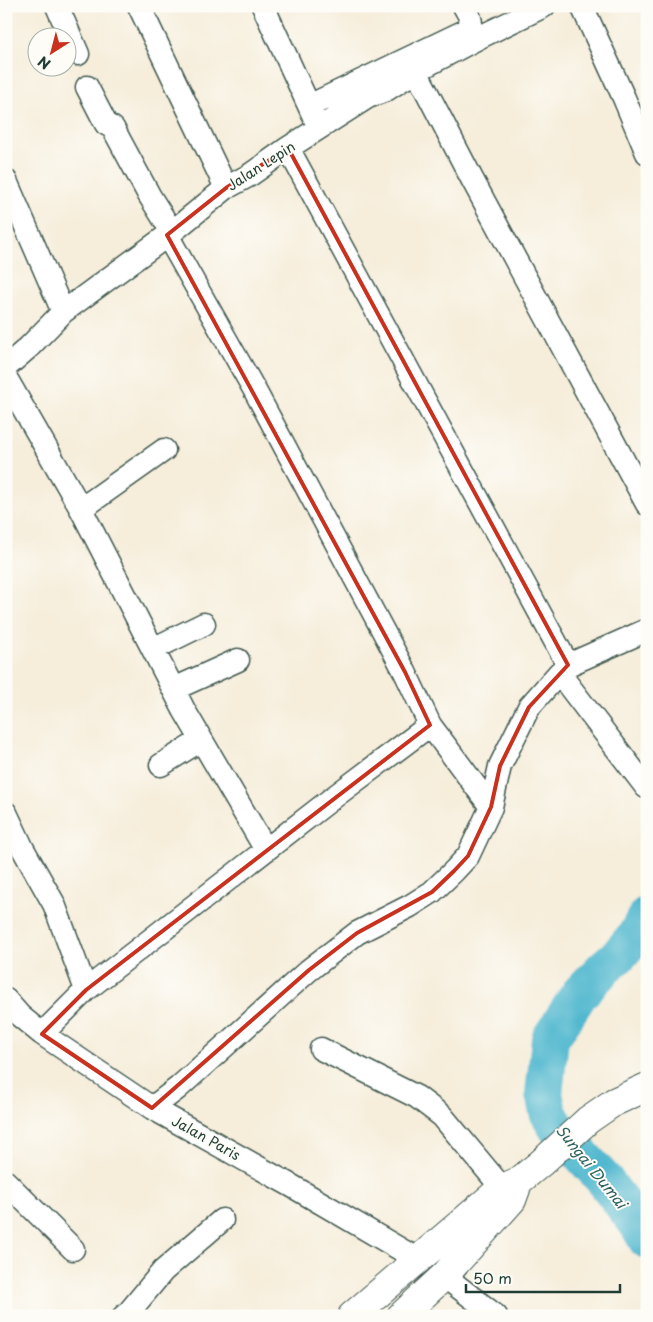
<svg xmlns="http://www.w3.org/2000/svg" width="653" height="1322" viewBox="0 0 653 1322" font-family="'Playpen Sans',sans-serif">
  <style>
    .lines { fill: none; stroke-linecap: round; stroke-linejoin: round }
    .river { stroke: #51b8cf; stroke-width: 38 }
    .minor-casing { stroke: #3f574d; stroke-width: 25 }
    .major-casing { stroke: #3f574d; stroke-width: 30 }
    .minor { stroke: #fff; stroke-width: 22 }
    .major { stroke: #fff; stroke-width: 28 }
    .marked { fill: none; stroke: #c8321e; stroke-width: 4; stroke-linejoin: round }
    .labels { text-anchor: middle; stroke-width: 4; stroke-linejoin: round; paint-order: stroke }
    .street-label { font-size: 14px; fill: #1f3d34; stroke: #fdfcf7 }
    .water-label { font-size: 15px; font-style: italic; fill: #2e6262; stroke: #fdfcf7 }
  </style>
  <rect width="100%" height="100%" fill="#fdfcf7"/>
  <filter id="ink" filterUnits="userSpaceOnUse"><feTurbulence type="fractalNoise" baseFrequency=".02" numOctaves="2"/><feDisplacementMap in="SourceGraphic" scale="10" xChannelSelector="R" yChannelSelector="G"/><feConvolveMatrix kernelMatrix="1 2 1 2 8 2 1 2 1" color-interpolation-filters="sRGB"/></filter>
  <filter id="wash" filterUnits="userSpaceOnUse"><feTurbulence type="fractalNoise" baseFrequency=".0096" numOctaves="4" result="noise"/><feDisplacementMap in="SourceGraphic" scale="20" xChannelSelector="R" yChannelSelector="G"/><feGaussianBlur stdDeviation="1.12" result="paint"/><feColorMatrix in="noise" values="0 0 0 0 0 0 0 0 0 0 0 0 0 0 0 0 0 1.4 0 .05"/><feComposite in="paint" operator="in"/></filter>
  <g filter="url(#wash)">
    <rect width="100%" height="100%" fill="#f6edda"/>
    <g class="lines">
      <path class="river" d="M647,915l-11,20 -18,21 -13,11 -25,26 -30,46 -6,55 4,18 9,16 48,53 34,45 8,14"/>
    </g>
  </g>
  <g filter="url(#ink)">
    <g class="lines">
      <defs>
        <path id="minor" d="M57,6l21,48
          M139,6l87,182
          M263,6l52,113
          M582,6l42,92 23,55
          M416,71l56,108 175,325
          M87,87l19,37 7,4 36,67 23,37
          M309,106l154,-74c13,-8 7,-15 1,-26
          M288,148l280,517
          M6,181l57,131
          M167,235l87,154 151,283 25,53 61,82
          M6,367l23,-20 34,-35 109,-80 54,-44 24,-13 38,-27 80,-51 18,-7 30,-19 64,-34 64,-31
          M6,378l75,131 103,201 82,140
          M81,509l83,-59
          M153,649l51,-25
          M559,673l87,114
          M174,689l64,-29
          M161,765l40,-25
          M6,813l17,36 31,55 32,86
          M6,1000l14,16 22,18 110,74 140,78 125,73
          M42,1034l44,-44 248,-193 96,-72
          M321,1049l96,48 25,19 70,84
          M152,1108l26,-20 131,-118 48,-37 53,-27 22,-14 22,-21 14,-15 23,-49 9,-41 29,-59 30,-34 9,-8 79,-35
          M6,1182l67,67
          M444,1276l52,40
          M124,1316l5,-4 34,-41 59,-51"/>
        <path id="major" d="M352,1316l150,-128 17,-7 22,-18 47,-43 26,-18 33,-15
          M401,1316l43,-40 68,-76 4,-11"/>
      </defs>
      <use href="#minor" class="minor-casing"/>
      <use href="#major" class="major-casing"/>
      <use href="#minor" class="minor"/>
      <use href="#major" class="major"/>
    </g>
  </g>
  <path class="marked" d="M288,148l280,517 -39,42 -29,59 -9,41 -23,49 -14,15 -22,21 -75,41 -48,37 -157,138 -110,-74 44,-44 344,-265 -25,-53 -238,-437 59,-47z"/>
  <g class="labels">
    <g class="street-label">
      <text transform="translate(261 166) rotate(-33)" y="5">Jalan Lepin</text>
      <text transform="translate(206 1138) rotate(29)" y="5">Jalan Paris</text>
    </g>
    <g class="water-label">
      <text transform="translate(591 1167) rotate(51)" y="5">Sungai Dumai</text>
    </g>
  </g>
  <rect width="653" height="1322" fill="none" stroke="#fdfcf7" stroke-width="25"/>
  <g transform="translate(52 52) rotate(216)"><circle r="24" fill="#fdfcf7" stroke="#a4b0a9"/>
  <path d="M0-4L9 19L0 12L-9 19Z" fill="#c8321e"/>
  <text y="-8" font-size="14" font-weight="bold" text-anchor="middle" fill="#1f3d34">N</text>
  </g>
  <path d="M466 1284v8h154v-8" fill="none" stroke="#1f3d34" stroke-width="2.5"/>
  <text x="473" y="1284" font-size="15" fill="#1f3d34" stroke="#fdfcf7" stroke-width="4" paint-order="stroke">50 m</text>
</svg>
